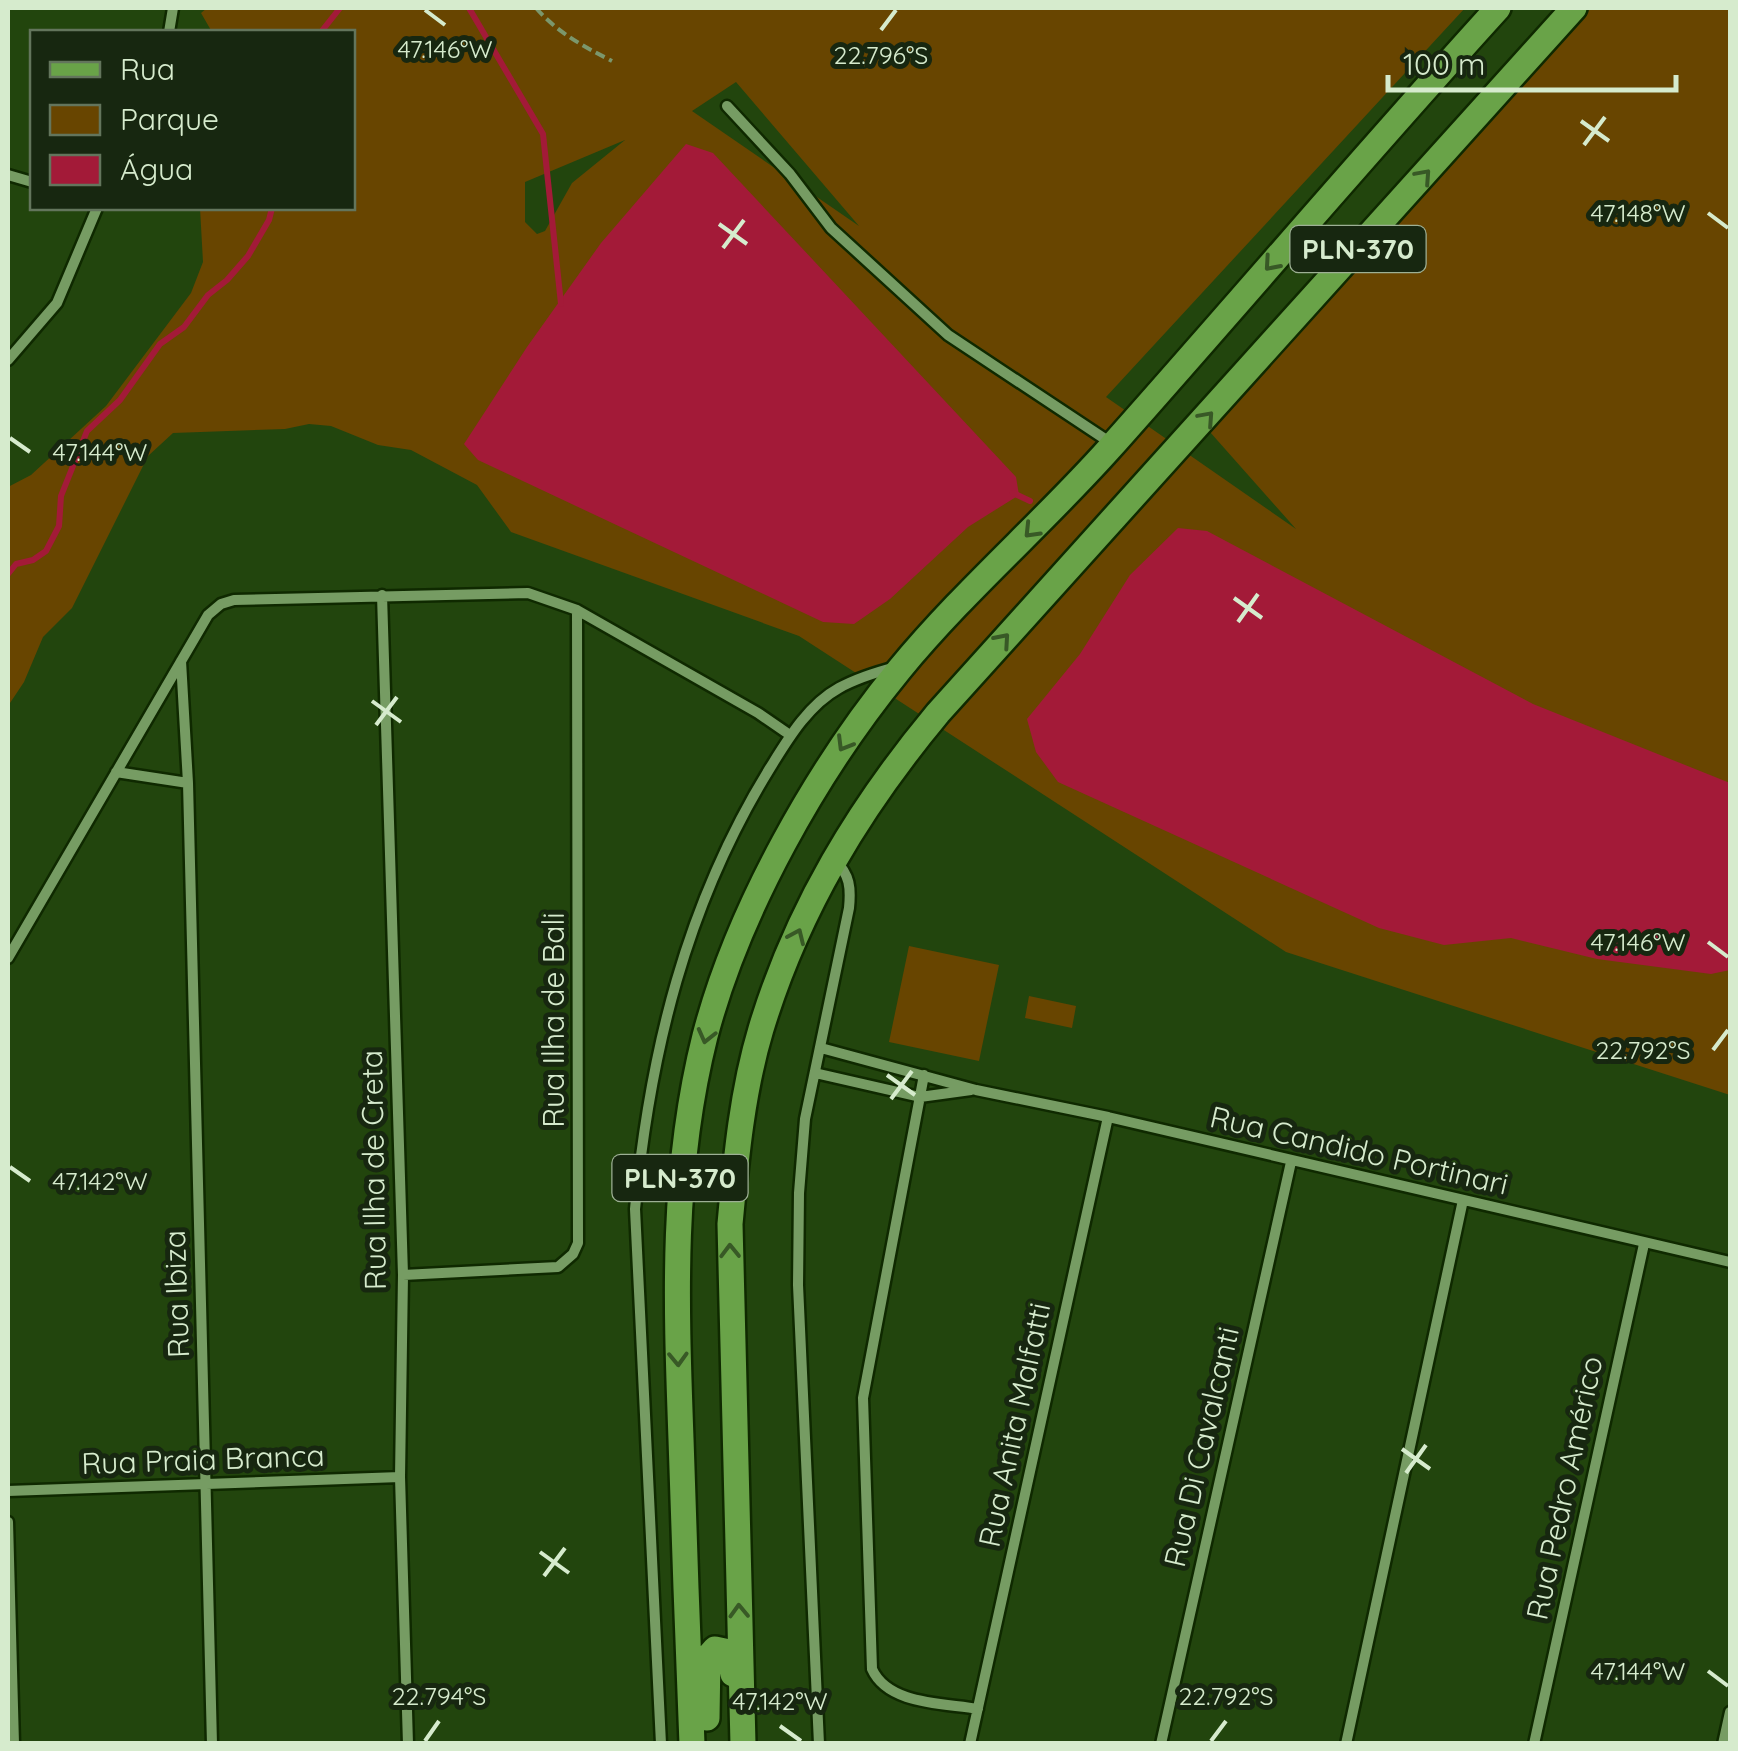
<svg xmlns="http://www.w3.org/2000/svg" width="1738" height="1751" viewBox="0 0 1738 1751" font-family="Quicksand,sans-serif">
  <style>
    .green { fill: #684500; fill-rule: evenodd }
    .water { fill: #a31a38 }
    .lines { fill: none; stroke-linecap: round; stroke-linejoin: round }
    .stream { stroke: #a31a38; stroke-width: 6 }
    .minor-casing { stroke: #0f2900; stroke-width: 15 }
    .primary-casing { stroke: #0f2900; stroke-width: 30 }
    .path { stroke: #7b976c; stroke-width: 4; stroke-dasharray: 10 5; stroke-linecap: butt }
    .minor { stroke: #769c63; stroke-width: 10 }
    .primary { stroke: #69a348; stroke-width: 25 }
    .oneway { stroke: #385926 }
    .ticks { fill: none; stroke: #d6ebcd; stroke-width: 4 }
    .labels { text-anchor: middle; stroke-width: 10; stroke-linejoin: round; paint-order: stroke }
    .shield { fill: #172710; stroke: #9db094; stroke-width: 2.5 }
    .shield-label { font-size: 28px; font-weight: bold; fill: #d6ebcd }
    .street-label { font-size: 30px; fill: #d6ebcd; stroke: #172710 }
    .ticks-label { font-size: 25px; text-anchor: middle; fill: #d6ebcd; stroke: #172710; stroke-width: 10; stroke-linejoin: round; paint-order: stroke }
  </style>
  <rect width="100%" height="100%" fill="#22450d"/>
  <path class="green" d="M207,8h1258l-359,389 190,132 -94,-106 371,-415h157v1087l-444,-143 -487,-316 -288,-104 -34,-47 -66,-35 -33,-5 -47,-19 -22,-2 -24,5 -112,4 -25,23 -76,152 -29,29 -19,45 -16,24v-219l23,-12 75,-69 85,-113 12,-31 -3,-54h152v-176h-140l-11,-19zM736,82l123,144 -167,-115zM625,140l-53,43 -27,48 -8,3 -12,-12v-40z
    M909,946l90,19 -20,96 -90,-19z
    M1029,996l47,10 -4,22 -47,-10z"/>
  <path class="water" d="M686,144l27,9 303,324 3,18 -51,32 -78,72 -36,25 -31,-2 -345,-162 -14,-16 63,-97 74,-104z
    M1178,528l29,3 326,173 197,79v187l-19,4 -114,-15 -86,-21 -67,7 -65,-17 -321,-146 -22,-30 -9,-33 53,-65 50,-79z"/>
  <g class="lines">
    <path class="stream" d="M469,8l74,126 18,170
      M321,32l19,-24
      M1013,493l17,8
      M8,574l8,-10 17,-4 13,-9 13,-25 2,-30 26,-65 33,-31 40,-56 24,-17 24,-32 19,-15 21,-24 21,-36 3,-12"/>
    <defs>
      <path id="minor" d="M169,32l4,-24
        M727,106l63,68 41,54 117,107 163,108
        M8,175l24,7
        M8,360l49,-57 40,-95
        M382,595l21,680 -3,202 8,267
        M116,772l72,11 -7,-122
        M188,783l24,961
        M8,958l200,-343 13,-11 13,-4 294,-7 49,17 181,103 32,22
        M821,1048l155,42 132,27 622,145
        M815,1073l105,24 51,-7
        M924,1075l-61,323 9,271c16,36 72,34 106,40
        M403,1275l155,-8 15,-13 5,-11 -1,-633
        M8,1491l392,-14
        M8,1522l6,222
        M661,1744l-26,-535c15,-157 51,-305 135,-441 18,-29 38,-63 69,-80 18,-10 38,-16 57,-21
        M819,1744l-21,-459 1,-92 6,-74 44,-211c2,-20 1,-33 -14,-48
        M970,1744l138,-627
        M1161,1744l130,-582
        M1346,1744l117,-544
        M1534,1744l110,-500
        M1723,1744l7,-32"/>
      <path id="primary" d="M707,1718l1,-61 7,-8 14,3 4,22
        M692,1744c-4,-102 -8,-203 -11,-305 -5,-138 -10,-268 24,-403 33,-126 112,-266 194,-366 64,-78 142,-145 210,-221 130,-146 257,-296 389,-441
        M743,1744l-13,-520c6,-65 12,-132 31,-195 36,-119 98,-221 177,-316l636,-705"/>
    </defs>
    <use href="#minor" class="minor-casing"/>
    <use href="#primary" class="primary-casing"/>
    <path class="path" d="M536,8c22,25 47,38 76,53"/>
    <use href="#minor" class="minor"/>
    <use href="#primary" class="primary"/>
  </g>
  <defs><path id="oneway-chevron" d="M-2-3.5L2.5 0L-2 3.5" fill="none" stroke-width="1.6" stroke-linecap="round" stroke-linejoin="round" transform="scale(2.5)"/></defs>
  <g class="oneway">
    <use href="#oneway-chevron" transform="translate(1424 176) rotate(-48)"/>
    <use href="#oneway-chevron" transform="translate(1271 264) rotate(131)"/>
    <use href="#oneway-chevron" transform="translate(1207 418) rotate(-48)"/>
    <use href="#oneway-chevron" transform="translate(1031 531) rotate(134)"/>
    <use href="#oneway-chevron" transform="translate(1003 640) rotate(-49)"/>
    <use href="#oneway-chevron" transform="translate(844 744) rotate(121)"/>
    <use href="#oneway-chevron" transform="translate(797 936) rotate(-66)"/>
    <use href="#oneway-chevron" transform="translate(706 1036) rotate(104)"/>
    <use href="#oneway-chevron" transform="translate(730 1251) rotate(-91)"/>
    <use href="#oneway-chevron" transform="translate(678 1359) rotate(88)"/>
    <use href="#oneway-chevron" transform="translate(739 1611) rotate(-92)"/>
  </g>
  <path class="ticks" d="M425,10l20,15M881,30l15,-20M1581,121l28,20M1584,145l21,-28M1708,213l20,15M719,224l28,20M723,248l21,-28M10,438l20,14M1234,598l28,20M1238,622l20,-28M372,701l29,21M376,725l21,-28M1708,942l20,15M1713,1050l15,-20M887,1075l28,20M891,1099l21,-28M10,1167l20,14M1402,1449l28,20M1406,1473l20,-28M540,1552l29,21M544,1576l21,-28M1708,1671l20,15M780,1726l21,15M425,1741l14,-20M1211,1741l15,-20"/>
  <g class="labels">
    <g class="shield">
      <rect x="1290.5" y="226" width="135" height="46" rx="8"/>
      <rect x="612.5" y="1155" width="135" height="46" rx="8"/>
    </g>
    <g class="shield-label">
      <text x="1358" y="259">PLN-370</text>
      <text x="680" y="1188">PLN-370</text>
    </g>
    <g class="street-label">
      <text transform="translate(554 1020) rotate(-90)" y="10">Rua Ilha de Bali</text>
      <text transform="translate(1359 1151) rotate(13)" y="10">Rua Candido Portinari</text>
      <text transform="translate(374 1170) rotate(-91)" y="10">Rua Ilha de Creta</text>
      <text transform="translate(177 1294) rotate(-92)" y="10">Rua Ibiza</text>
      <text transform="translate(1015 1425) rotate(-78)" y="10">Rua Anita Malfatti</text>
      <text transform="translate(1202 1447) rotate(-77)" y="10">Rua Di Cavalcanti</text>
      <text transform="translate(203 1460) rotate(-2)" y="10">Rua Praia Branca</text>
      <text transform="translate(1565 1488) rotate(-78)" y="10">Rua Pedro Américo</text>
    </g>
  </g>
  <g class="ticks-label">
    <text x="445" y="58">47.146°W</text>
    <text x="881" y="64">22.796°S</text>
    <text x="1638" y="222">47.148°W</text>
    <text x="100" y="461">47.144°W</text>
    <text x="1638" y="951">47.146°W</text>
    <text x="1643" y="1059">22.792°S</text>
    <text x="100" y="1190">47.142°W</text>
    <text x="1638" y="1680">47.144°W</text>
    <text x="439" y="1705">22.794°S</text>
    <text x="1226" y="1705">22.792°S</text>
    <text x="780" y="1710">47.142°W</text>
  </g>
  <rect width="1738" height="1751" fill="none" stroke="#d6ebcd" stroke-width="20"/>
  <rect x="30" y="30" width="325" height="180" fill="#172710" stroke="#63755c" stroke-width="2.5"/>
  <rect x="50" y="62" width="50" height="15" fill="#69a348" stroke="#63755c" stroke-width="2.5"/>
  <text x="120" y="80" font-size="30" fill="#d6ebcd">Rua</text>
  <rect x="50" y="105" width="50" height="30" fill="#684500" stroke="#63755c" stroke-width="2.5"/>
  <text x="120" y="130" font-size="30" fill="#d6ebcd">Parque</text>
  <rect x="50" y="155" width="50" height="30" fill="#a31a38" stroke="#63755c" stroke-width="2.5"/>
  <text x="120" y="180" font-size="30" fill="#d6ebcd">Água</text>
  <path d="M1388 75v15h288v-15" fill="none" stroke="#d6ebcd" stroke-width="5"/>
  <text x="1403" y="75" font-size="30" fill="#d6ebcd" stroke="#172710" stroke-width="8" paint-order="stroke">100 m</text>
</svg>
